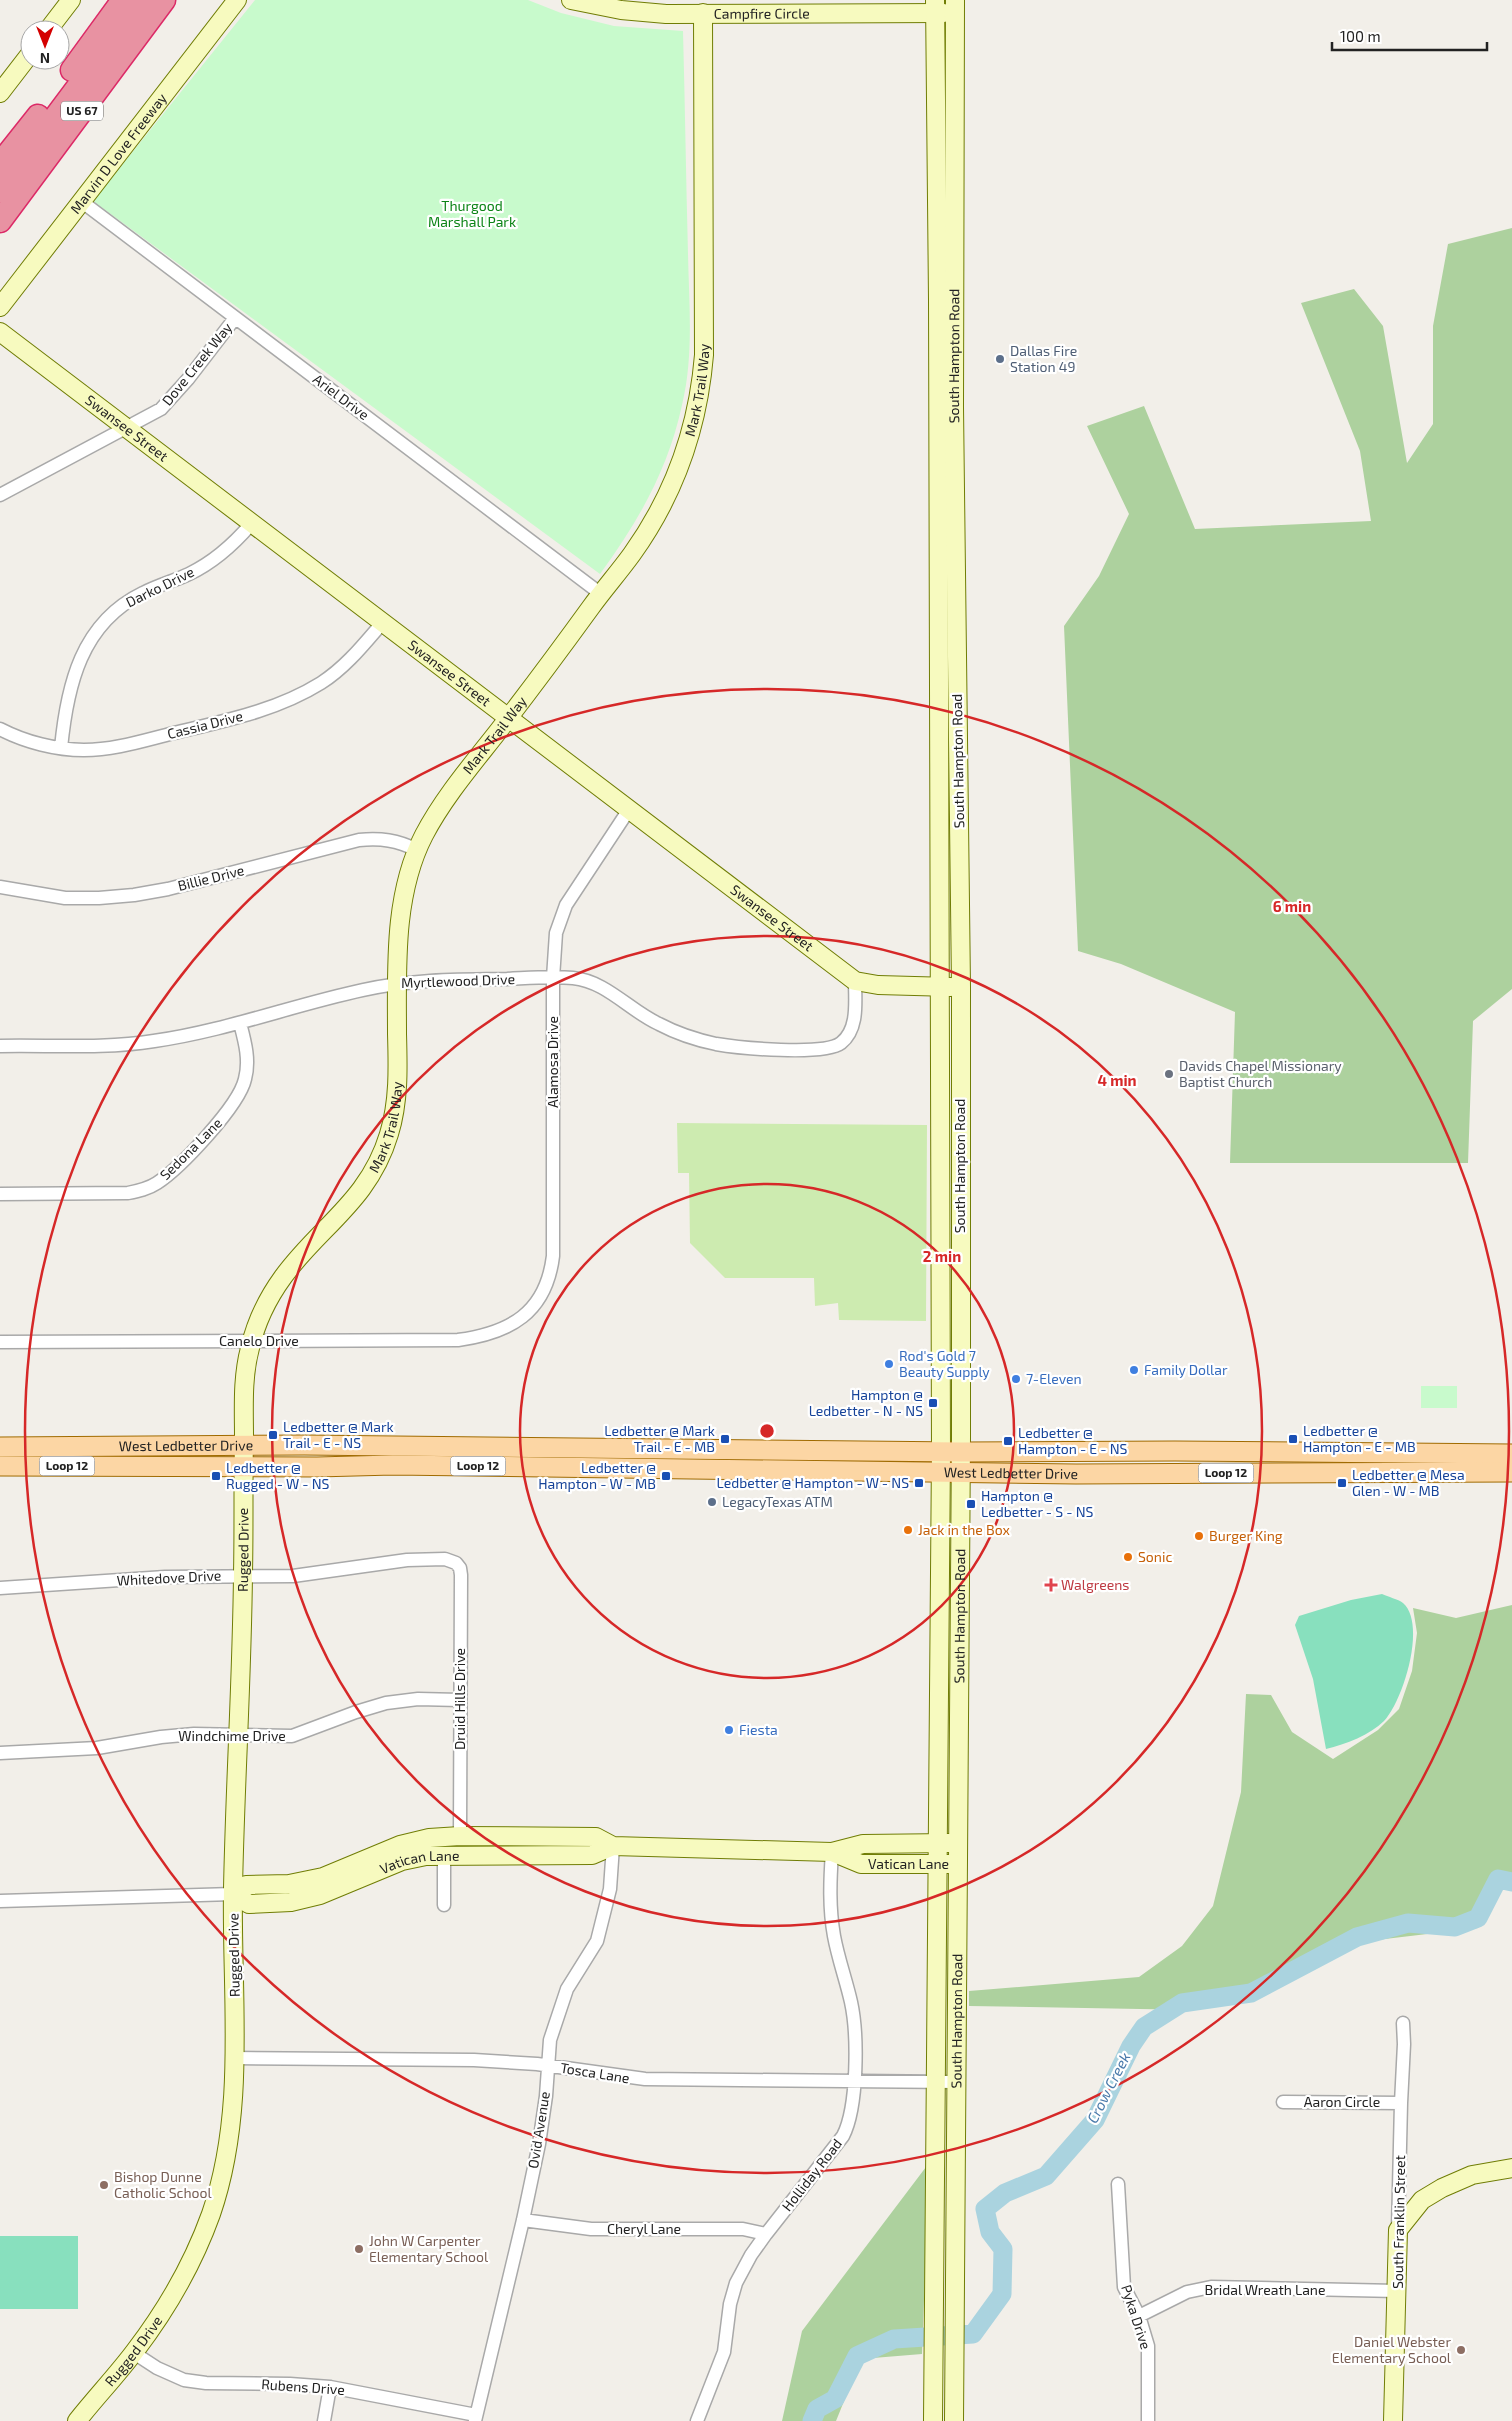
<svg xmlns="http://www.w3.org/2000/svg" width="1512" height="2421" viewBox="0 0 1512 2421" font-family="'Exo 2',sans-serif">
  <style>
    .grass { fill: #cdebb0 }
    .forest { fill: #add19e }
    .park { fill: #c8facc }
    .pitch { fill: #88e0be }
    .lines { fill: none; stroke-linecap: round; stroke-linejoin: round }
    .river { stroke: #aad3df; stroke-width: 19 }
    .street-casing { stroke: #a9a9a9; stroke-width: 15 }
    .secondary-casing { stroke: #707d05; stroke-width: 20 }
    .primary-casing { stroke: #a06b00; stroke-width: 21 }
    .highway-casing { stroke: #dc2a67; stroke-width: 25 }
    .street { stroke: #fff; stroke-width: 12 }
    .secondary { stroke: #f7fabf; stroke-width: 18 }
    .primary { stroke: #fcd6a4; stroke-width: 19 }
    .highway { stroke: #e892a2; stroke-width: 22 }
    .ring { fill: none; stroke: #d62828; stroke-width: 2.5 }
    .service-dot { fill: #5c6f8a; stroke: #fff; stroke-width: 2 }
    .worship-dot { fill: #6b7280; stroke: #fff; stroke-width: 2 }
    .shop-dot { fill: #3f7fe0; stroke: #fff; stroke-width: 2 }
    .transit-dot { fill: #1a4fb4; stroke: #fff; stroke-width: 2 }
    .food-dot { fill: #e8710a; stroke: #fff; stroke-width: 2 }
    .health-dot { fill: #e0444e; stroke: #fff; stroke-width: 2 }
    .education-dot { fill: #8d6e63; stroke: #fff; stroke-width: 2 }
    .labels { text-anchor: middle; stroke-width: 4.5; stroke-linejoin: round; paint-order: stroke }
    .shield { fill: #fff; stroke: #646464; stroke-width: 1 }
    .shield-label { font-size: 12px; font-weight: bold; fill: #222 }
    .street-label { font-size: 14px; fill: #222; stroke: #fff }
    .park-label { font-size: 14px; fill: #0c8416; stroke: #fff }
    .service-label { font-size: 14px; fill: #4e5e75; stroke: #fff; text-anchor: start }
    .worship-label { font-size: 14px; fill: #5b616d; stroke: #fff; text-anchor: start }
    .shop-label { font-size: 14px; fill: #366cbe; stroke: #fff; text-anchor: start }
    .transit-label { font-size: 14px; fill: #164399; stroke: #fff; text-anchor: start }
    .food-label { font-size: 14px; fill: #c56008; stroke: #fff; text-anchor: start }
    .health-label { font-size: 14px; fill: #be3a42; stroke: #fff; text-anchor: start }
    .education-label { font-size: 14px; fill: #785e54; stroke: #fff; text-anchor: start }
    .water-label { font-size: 15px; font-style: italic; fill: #4a7aab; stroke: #fff }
    .centre { fill: #d62828; stroke: #fff; stroke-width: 2.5 }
    .ring-label { font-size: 15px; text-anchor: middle; font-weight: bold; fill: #d62828; stroke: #fff; stroke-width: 4.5; stroke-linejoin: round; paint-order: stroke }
  </style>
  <rect width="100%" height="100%" fill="#f2efe9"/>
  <path class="grass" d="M677,1123l250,2 -1,196 -87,-1 -1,-17 -23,3 -1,-28h-89l-35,-35 -1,-70h-11z"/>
  <path class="forest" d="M1512,228v761l-39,32 -5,142h-238l5,-151 -114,-48 -43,-13 -14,-325 35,-50 30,-62 -42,-88 57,-20 51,123 176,-8 -11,-70 -59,-148 53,-14 29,37 24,137 26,-39v-98l15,-82z
    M1512,1605v278h-14l-20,45 -127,15 -84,46 -72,10v11l-226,-4v-15l170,-14 43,-31 31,-40 28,-114 5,-98 25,1 21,37 41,27 45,-29 21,-21 13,-38 5,-38 -4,-25 43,10z
    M929,2163l-7,191 -61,5 -25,62h-54l20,-90z"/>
  <path class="park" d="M255,0h273l33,13 53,13 69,5c2,74 3,149 5,223 1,50 6,102 -6,151 -14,65 -44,117 -82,169l-507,-373z
    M1421,1386h36v22h-36z"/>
  <path class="pitch" d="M1382,1594c6,3 16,5 21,9 24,21 0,98 -19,118 -14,14 -38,23 -58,28l-13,-70 -18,-54 4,-9 52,-16z
    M0,2236h78v73h-78z"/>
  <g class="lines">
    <path class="river" d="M812,2421l5,-12 18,-10 22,-43 37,-17 79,-5 29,-40 1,-45 -13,-17 -5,-23 20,-16 41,-17 49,-56 36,-74 13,-19 38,-24 69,-10 106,-56 51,-14 47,4 23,-9 20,-39 14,3"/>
    <defs>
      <path id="street" d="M81,201l520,393
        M0,495l161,-86 27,-30 47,-61
        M0,729c25,13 56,21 84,21 31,0 61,-10 90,-17 50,-12 102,-22 147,-50 25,-16 43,-39 62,-61
        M61,748c6,-62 20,-125 82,-155 15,-8 31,-12 46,-19 25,-12 44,-29 62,-50
        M0,887l65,11h34l35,-3 34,-6 191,-49c22,-2 38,0 58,10
        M0,1046c51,-1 104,3 154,-5 71,-10 139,-36 209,-51 48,-11 96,-10 144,-11 22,-1 45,-3 66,-1 33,3 57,33 86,46 17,9 38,16 57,20 23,4 108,12 125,-1 18,-14 14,-42 14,-62
        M0,1194l128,-1c10,-2 20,-4 29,-10 23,-15 82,-77 88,-104 5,-19 0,-37 -5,-56
        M0,1342l458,-2c52,-7 88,-27 95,-84v-278l3,-45 10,-28 64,-97
        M0,1588l165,-11 128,-1 114,-16 38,-1 11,4 4,5 1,7 -1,261
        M0,1753l97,-5 64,-11 33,-3 98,2 64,-24 30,-9 32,-4 42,1
        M444,1855v50
        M0,1901l233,-7
        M234,2058l240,2 63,4 108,15 312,3
        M1283,2102l118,1
        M1118,2184l6,103 15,29 9,30v75
        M523,2220l68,9h152l23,5
        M1398,2230l3,-127 3,-59 -1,-21
        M1139,2316l48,-24 24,-5 186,4
        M134,2353l23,15 27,12 22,3 84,1 40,3 146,28
        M324,2421l6,-34
        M475,2421l48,-201 16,-76 7,-48 4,-56 17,-51 30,-48 13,-52 3,-43
        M697,2421l27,-69 6,-48 6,-21 15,-28 15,-21 77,-98c15,-29 15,-102 8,-134 -5,-22 -13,-44 -17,-66 -5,-28 -4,-55 -2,-84"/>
      <g id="secondary">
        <path id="s1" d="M571,0l50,10 45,4 278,-1"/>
        <path d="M48,30l23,-30"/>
        <path d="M0,93l30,-39"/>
        <path id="s2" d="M0,307l237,-307"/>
        <path id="s3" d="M0,332l855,649 23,4 73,2"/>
        <path id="s4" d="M613,1846l-17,-9 -136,-1 -31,2 -29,7 -77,32 -34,7 -43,1 -13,9 16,10 42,-2 29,-7 82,-34 24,-5 166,-1 21,-9 219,6 31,-8 87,-1"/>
        <path id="s5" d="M832,1852l29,12h88"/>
        <path id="s6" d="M77,2421c19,-24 40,-46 58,-70 32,-42 58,-87 76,-137 36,-104 20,-217 22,-325 2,-105 9,-210 10,-316 1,-45 0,-90 1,-135 0,-30 -2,-60 6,-90 6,-26 17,-49 33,-71 37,-51 86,-76 106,-143 10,-32 9,-67 8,-100 0,-66 -4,-139 27,-199 21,-40 52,-75 79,-110 30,-39 59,-78 88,-118 13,-18 28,-35 41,-53 43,-60 66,-126 72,-199l-1,-342"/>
        <path d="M933,2421l8,-969 -3,-1152 -3,-300"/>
        <path id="s7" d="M954,2421l7,-983v-451l-7,-580 1,-407"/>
        <path d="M1393,2421l5,-191 24,-30 20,-12 30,-13 40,-7"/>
      </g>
      <g id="primary">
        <path id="s8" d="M0,1447l304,-2 657,7 214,-1 337,3"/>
        <path id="s9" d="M0,1466l317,1 76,-2 683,9 436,-2"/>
      </g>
      <path id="highway" d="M72,70l51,-70
        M0,164l38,-48
        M0,191l143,-191
        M0,221l164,-221"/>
    </defs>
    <use href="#street" class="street-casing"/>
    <use href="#secondary" class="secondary-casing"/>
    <use href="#primary" class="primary-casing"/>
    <use href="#highway" class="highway-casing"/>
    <use href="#street" class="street"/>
    <use href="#secondary" class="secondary"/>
    <use href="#primary" class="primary"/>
    <use href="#highway" class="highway"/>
  </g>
  <g class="ring">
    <circle cx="767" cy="1431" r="247"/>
    <circle cx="767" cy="1431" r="495"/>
    <circle cx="767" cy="1431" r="742"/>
  </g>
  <g class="service-dot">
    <circle cx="1000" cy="359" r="5"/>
    <circle cx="712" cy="1502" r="5"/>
  </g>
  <circle class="worship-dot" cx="1169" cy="1074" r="5"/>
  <g class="shop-dot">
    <circle cx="889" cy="1364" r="5"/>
    <circle cx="1134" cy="1370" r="5"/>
    <circle cx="1016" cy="1379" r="5"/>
    <circle cx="729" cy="1730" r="5"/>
  </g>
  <g class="transit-dot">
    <rect x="928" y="1398" width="10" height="10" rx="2.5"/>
    <rect x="268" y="1430" width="10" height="10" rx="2.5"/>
    <rect x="720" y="1434" width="10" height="10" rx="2.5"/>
    <rect x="1288" y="1434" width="10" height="10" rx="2.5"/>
    <rect x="1003" y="1436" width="10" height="10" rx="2.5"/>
    <rect x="211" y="1471" width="10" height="10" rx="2.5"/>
    <rect x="661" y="1471" width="10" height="10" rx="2.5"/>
    <rect x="914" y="1478" width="10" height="10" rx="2.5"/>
    <rect x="1337" y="1478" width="10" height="10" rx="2.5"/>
    <rect x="966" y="1499" width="10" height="10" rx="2.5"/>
  </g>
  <g class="food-dot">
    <circle cx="908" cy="1530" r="5"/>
    <circle cx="1199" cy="1536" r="5"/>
    <circle cx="1128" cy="1557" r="5"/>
  </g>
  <path class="health-dot" d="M1048.5 1577.5h5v5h5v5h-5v5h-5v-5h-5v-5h5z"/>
  <g class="education-dot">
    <circle cx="104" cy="2185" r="5"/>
    <circle cx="359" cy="2249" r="5"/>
    <circle cx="1461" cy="2350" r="5"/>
  </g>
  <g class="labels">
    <g class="shield">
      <rect x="61" y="101.5" width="42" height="19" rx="4"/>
      <rect x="39.5" y="1456.5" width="55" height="19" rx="4"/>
      <rect x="450.5" y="1456.5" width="55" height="19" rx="4"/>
      <rect x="1198.5" y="1463.5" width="55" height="19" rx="4"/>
    </g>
    <g class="shield-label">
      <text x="82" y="115">US 67</text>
      <text x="67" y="1470">Loop 12</text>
      <text x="478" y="1470">Loop 12</text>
      <text x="1226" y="1477">Loop 12</text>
    </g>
    <g class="street-label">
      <text dy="5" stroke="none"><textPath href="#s1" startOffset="192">Campfire Circle</textPath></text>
      <text dy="5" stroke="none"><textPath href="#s2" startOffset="194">Marvin D Love Freeway</textPath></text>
      <text dy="5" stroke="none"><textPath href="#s7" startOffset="2065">South Hampton Road</textPath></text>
      <text transform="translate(197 364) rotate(-51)" y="5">Dove Creek Way</text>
      <text dy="5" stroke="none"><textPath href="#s6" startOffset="2208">Mark Trail Way</textPath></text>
      <text transform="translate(341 397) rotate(37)" y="5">Ariel Drive</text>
      <text dy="5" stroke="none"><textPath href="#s3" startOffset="159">Swansee Street</textPath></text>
      <text transform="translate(160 587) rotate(-26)" y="5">Darko Drive</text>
      <text dy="5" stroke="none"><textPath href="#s3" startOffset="564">Swansee Street</textPath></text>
      <text transform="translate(205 725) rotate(-14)" y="5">Cassia Drive</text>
      <text dy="5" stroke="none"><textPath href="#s6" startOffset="1802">Mark Trail Way</textPath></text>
      <text transform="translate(958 761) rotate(-91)" y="5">South Hampton Road</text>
      <text transform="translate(211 878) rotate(-14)" y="5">Billie Drive</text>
      <text dy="5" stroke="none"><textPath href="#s3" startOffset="969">Swansee Street</textPath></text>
      <text transform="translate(458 981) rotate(-2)" y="5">Myrtlewood Drive</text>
      <text transform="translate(553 1062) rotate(-90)" y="5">Alamosa Drive</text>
      <text dy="5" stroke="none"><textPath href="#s6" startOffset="1382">Mark Trail Way</textPath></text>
      <text transform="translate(191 1149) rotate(-45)" y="5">Sedona Lane</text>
      <text transform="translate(960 1166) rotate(-90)" y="5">South Hampton Road</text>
      <text x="259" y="1346">Canelo Drive</text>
      <text dy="5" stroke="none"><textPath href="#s8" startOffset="186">West Ledbetter Drive</textPath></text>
      <text dy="5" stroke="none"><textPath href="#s9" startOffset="1011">West Ledbetter Drive</textPath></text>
      <text dy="5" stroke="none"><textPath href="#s6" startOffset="915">Rugged Drive</textPath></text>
      <text transform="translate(169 1578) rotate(-3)" y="5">Whitedove Drive</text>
      <text dy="5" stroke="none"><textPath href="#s7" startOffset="805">South Hampton Road</textPath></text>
      <text transform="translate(460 1699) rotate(-90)" y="5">Druid Hills Drive</text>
      <text x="232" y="1741">Windchime Drive</text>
      <text dy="5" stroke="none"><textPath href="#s4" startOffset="590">Vatican Lane</textPath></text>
      <text dy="5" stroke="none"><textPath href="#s5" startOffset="79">Vatican Lane</textPath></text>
      <text transform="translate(234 1955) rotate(-91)" y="5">Rugged Drive</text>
      <text dy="5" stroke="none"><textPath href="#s7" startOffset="400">South Hampton Road</textPath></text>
      <text transform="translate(595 2073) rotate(9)" y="5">Tosca Lane</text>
      <text x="1342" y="2107">Aaron Circle</text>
      <text transform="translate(539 2130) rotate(-81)" y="5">Ovid Avenue</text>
      <text transform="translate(812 2175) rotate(-52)" y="5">Holliday Road</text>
      <text transform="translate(1399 2222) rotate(-89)" y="5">South Franklin Street</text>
      <text x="644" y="2234">Cheryl Lane</text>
      <text x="1265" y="2295">Bridal Wreath Lane</text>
      <text transform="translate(1136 2317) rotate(72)" y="5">Pyka Drive</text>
      <text dy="5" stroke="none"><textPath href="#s6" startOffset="90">Rugged Drive</textPath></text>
      <text transform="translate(303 2387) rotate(4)" y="5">Rubens Drive</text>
    </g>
    <g class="park-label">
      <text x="472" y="211">Thurgood<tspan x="472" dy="16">Marshall Park</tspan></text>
    </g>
    <g class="service-label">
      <text x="1010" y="356">Dallas Fire<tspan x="1010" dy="16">Station 49</tspan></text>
      <text x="722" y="1507">LegacyTexas ATM</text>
    </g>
    <g class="worship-label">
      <text x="1179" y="1071">Davids Chapel Missionary<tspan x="1179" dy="16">Baptist Church</tspan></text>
    </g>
    <g class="shop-label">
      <text x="899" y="1361">Rod's Gold 7<tspan x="899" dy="16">Beauty Supply</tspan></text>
      <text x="1144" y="1375">Family Dollar</text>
      <text x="1026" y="1384">7-Eleven</text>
      <text x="739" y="1735">Fiesta</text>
    </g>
    <g class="transit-label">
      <text x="923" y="1400" text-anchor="end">Hampton @<tspan x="923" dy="16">Ledbetter - N - NS</tspan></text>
      <text x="283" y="1432">Ledbetter @ Mark<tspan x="283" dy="16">Trail - E - NS</tspan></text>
      <text x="715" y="1436" text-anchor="end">Ledbetter @ Mark<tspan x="715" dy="16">Trail - E - MB</tspan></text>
      <text x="1303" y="1436">Ledbetter @<tspan x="1303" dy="16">Hampton - E - MB</tspan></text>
      <text x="1018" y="1438">Ledbetter @<tspan x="1018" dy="16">Hampton - E - NS</tspan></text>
      <text x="226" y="1473">Ledbetter @<tspan x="226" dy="16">Rugged - W - NS</tspan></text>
      <text x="656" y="1473" text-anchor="end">Ledbetter @<tspan x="656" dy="16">Hampton - W - MB</tspan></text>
      <text x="1352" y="1480">Ledbetter @ Mesa<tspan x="1352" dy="16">Glen - W - MB</tspan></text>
      <text x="909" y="1488" text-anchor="end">Ledbetter @ Hampton - W - NS</text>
      <text x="981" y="1501">Hampton @<tspan x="981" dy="16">Ledbetter - S - NS</tspan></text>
    </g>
    <g class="food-label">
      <text x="918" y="1535">Jack in the Box</text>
      <text x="1209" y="1541">Burger King</text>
      <text x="1138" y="1562">Sonic</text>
    </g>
    <g class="health-label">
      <text x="1061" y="1590">Walgreens</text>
    </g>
    <g class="education-label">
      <text x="114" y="2182">Bishop Dunne<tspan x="114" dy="16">Catholic School</tspan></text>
      <text x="369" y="2246">John W Carpenter<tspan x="369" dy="16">Elementary School</tspan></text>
      <text x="1451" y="2347" text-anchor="end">Daniel Webster<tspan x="1451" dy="16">Elementary School</tspan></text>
    </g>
    <g class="water-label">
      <text transform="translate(1109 2088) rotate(-63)" y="5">Crow Creek</text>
    </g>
  </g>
  <circle cx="767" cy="1431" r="8" class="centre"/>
  <g class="ring-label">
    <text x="1292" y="912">6 min</text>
    <text x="1117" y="1086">4 min</text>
    <text x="942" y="1262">2 min</text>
  </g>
  <g transform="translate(45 45) rotate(180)"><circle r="24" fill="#ffffff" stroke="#a7a7a7"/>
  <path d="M0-4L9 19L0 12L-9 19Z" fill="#d40000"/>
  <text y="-8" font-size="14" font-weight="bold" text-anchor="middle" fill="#222222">N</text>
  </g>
  <path d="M1332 42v8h155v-8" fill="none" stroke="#222222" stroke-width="2.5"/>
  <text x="1340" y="42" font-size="15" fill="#222222" stroke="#ffffff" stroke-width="4" paint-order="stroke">100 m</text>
</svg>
